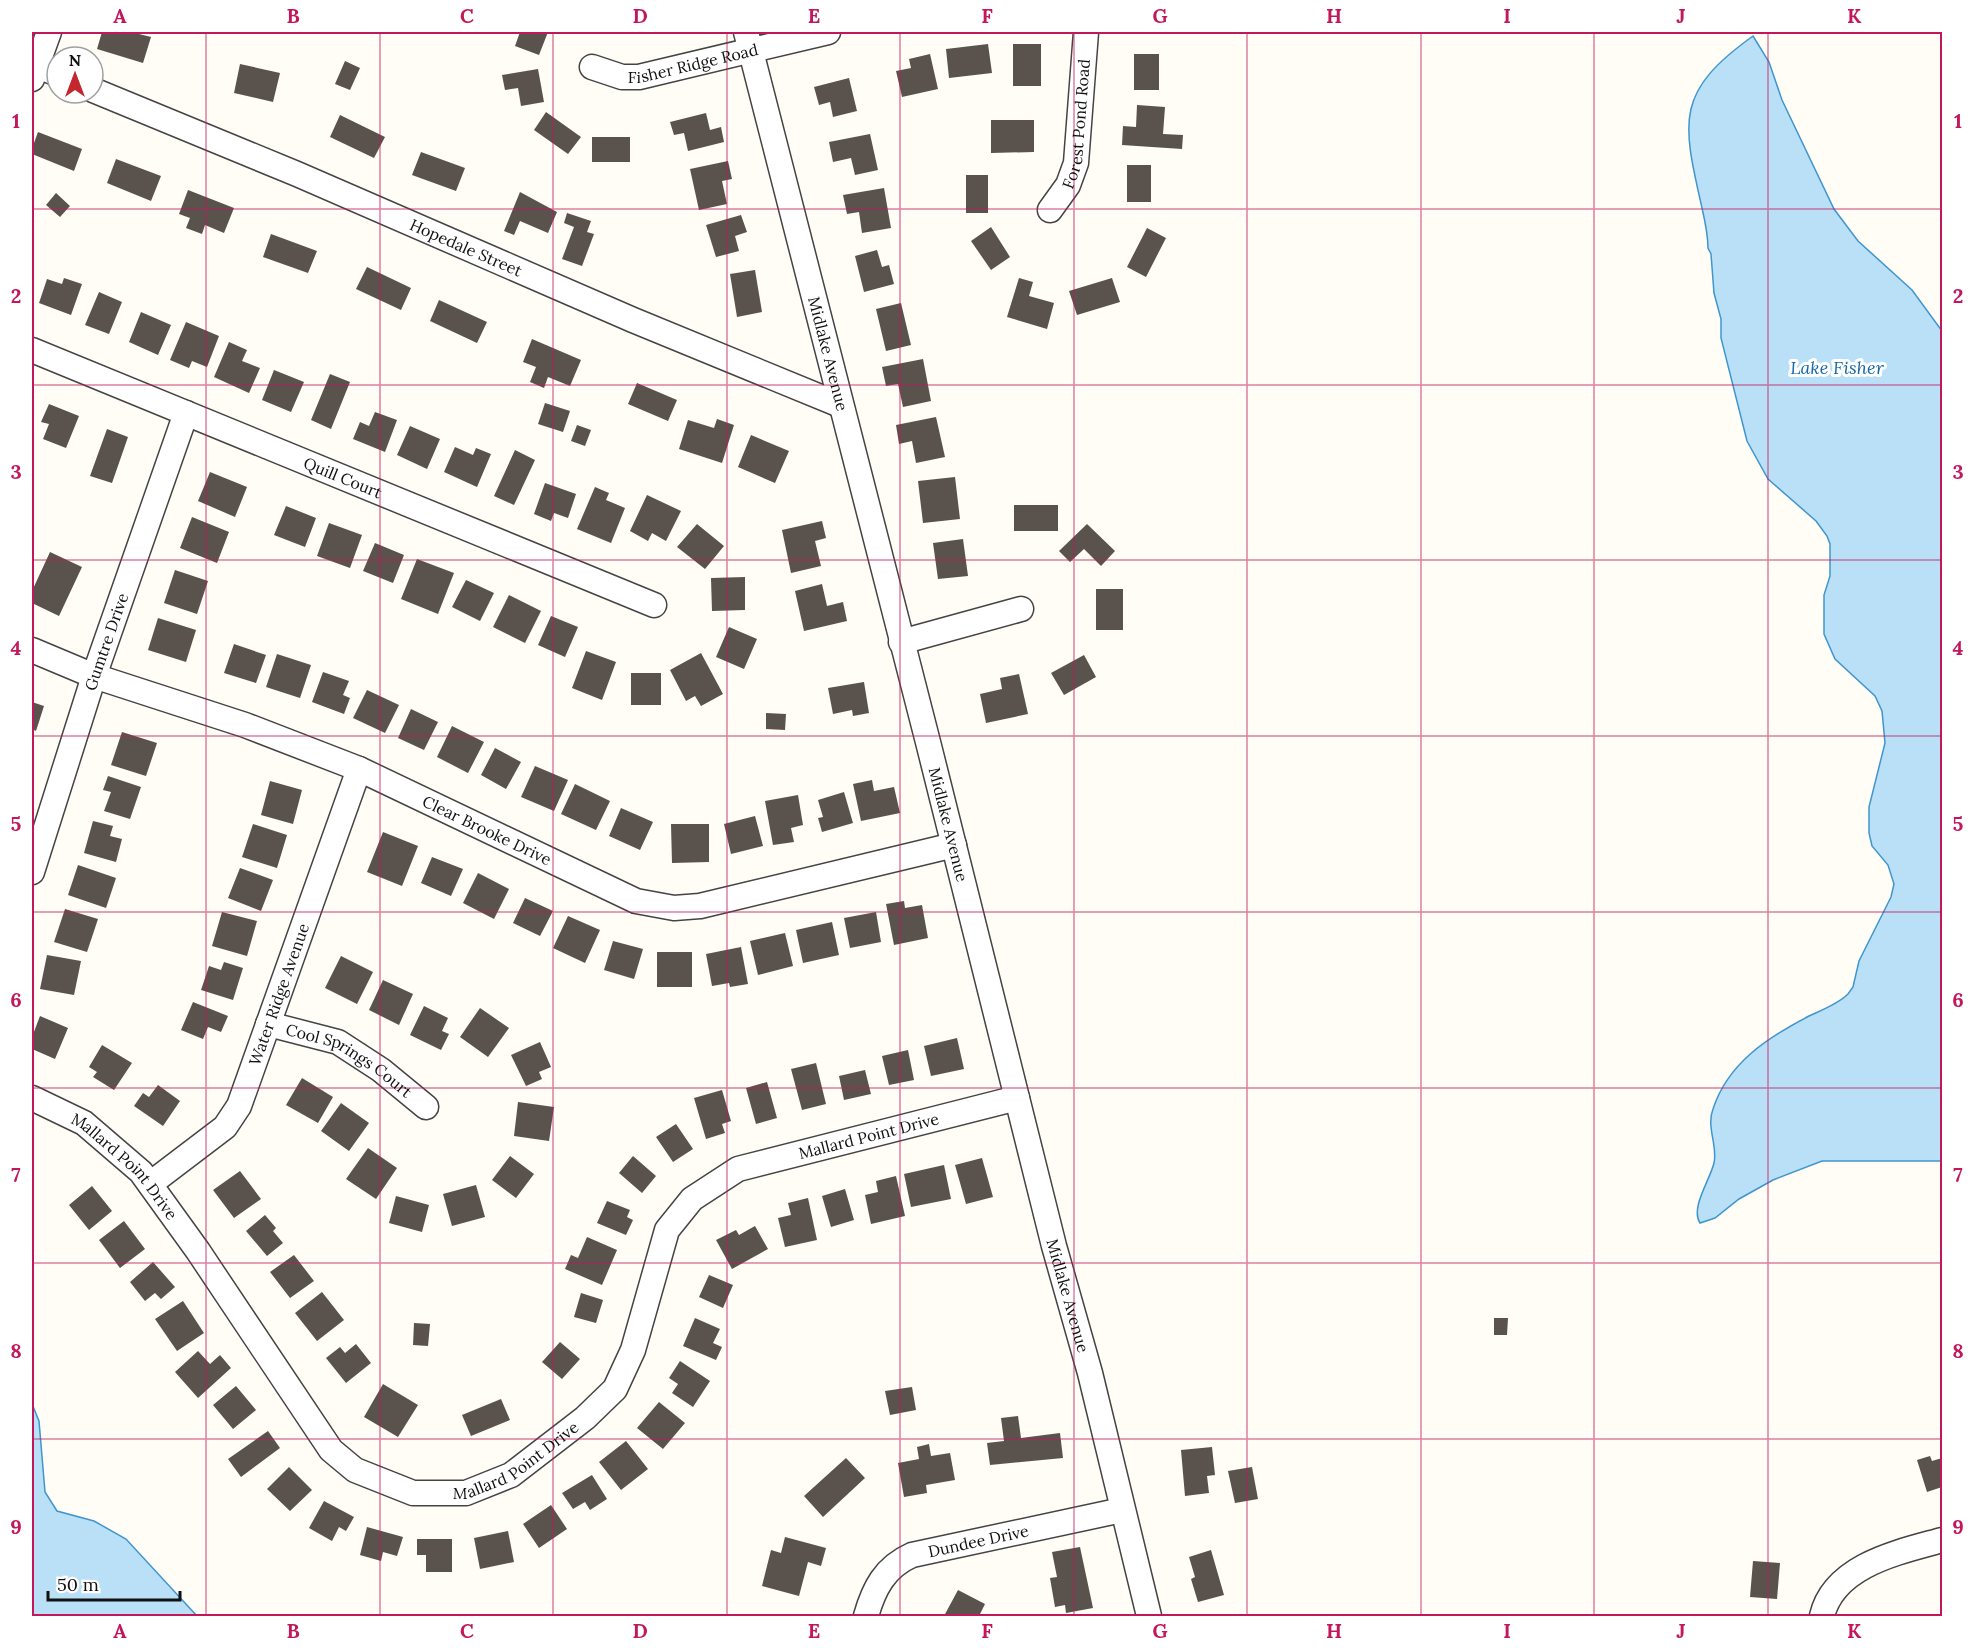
<svg xmlns="http://www.w3.org/2000/svg" width="1974" height="1648" viewBox="0 0 1974 1648" font-family="Lora,serif">
  <style>
    .water { fill: #b9e0f7; stroke: #3f96cf; stroke-width: 1.5 }
    .building { fill: #5a524d }
    .lines { fill: none; stroke-linecap: round; stroke-linejoin: round }
    .minor-casing { stroke: #444; stroke-width: 27 }
    .minor { stroke: #fff; stroke-width: 24 }
    .grid { fill: none; stroke: #c2185b; stroke-width: 1.5; stroke-opacity: 0.55 }
    .labels { text-anchor: middle; stroke-width: 6; stroke-linejoin: round; paint-order: stroke }
    .street-label { font-size: 16px; fill: #111; stroke: #fff }
    .water-label { font-size: 18px; font-style: italic; fill: #1768a6; stroke: #fff }
    .neatline { fill: none; stroke: #c2185b; stroke-width: 2 }
    .grid-label { font-size: 20px; text-anchor: middle; font-weight: bold; fill: #c2185b }
  </style>
  <rect width="100%" height="100%" fill="#fffdf5"/>
  <path class="water" d="M1753,36l16,26 13,38 52,109 24,32 54,49 30,41v830h-120l-49,19 -34,19 -24,19 -15,5c-10,-15 10,-43 14,-60 4,-17 -8,-36 -1,-54 15,-46 54,-71 96,-93 13,-6 29,-12 39,-22l5,-7 6,-26 32,-64 3,-13 -6,-19 -16,-19 -3,-13v-26l16,-64 -3,-32 -7,-15 -40,-37 -11,-25v-39l6,-19v-32l-3,-8 -11,-15 -48,-42 -21,-38 -26,-103v-19l-7,-26 -3,-39 -3,-6c0,-14 -3,-27 -6,-40 -20,-88 -27,-116 51,-172z
    M32,1404l7,17 6,71 12,19 37,10 32,18 71,77h-165z"/>
  <path class="building" d="M102,32h29l20,5 -8,26 -46,-14z
    M520,32h28l-9,23 -24,-9z
    M988,44l4,29 -43,5 -3,-29z
    M1013,44h28v42h-28z
    M930,54l8,35 -36,8 -6,-26 15,-3 -2,-9z
    M1134,54h25v36h-25z
    M345,61l15,7 -10,22 -15,-6z
    M240,64l40,9 -7,29 -39,-9z
    M538,69l6,33 -23,4 -3,-18 -13,2 -3,-15z
    M849,78l8,33 -24,6 -3,-15 -11,3 -5,-18z
    M1137,105l28,2 -2,27 20,1 -1,14 -60,-4 1,-19 13,1z
    M546,112l35,25 -13,17 -34,-24z
    M706,113l4,17 11,-3 3,15 -36,9 -4,-18 -10,2 -4,-13z
    M340,115l45,22 -11,21 -44,-21z
    M991,120h43v32l-43,1z
    M38,132l44,17 -8,22 -42,-17v-12l2,1z
    M870,134l8,36 -23,5 -4,-17 -18,4 -4,-20z
    M592,137h38v25h-38z
    M421,152l44,16 -9,23 -44,-16z
    M116,159l45,17 -10,25 -44,-18z
    M728,161l4,18 -10,2 5,23 -28,6 -9,-41z
    M1127,165h24v37h-24z
    M966,175h22v38h-22z
    M884,188l7,40 -29,5 -3,-21 -12,2 -4,-19z
    M188,190l46,18 -10,25 -19,-8 -3,9 -16,-6 4,-10 -11,-4z
    M520,192l37,20 -9,21 -28,-12 -6,14 -10,-4z
    M56,193l14,13 -10,11 -14,-12z
    M567,213l24,8 -4,11 7,2 -12,32 -20,-7 12,-32 -10,-4z
    M741,215l6,17 -12,4 4,15 -23,6 -10,-32z
    M991,227l19,30 -19,13 -20,-29z
    M1147,228l19,10 -20,39 -19,-10z
    M271,234l46,17 -9,22 -45,-16z
    M877,250l5,17 7,-2 5,19 -30,8 -9,-36z
    M367,267l44,21 -10,22 -45,-21z
    M755,270l7,42 -25,5 -7,-43z
    M64,278l18,6 -11,31 -32,-12 8,-24 15,5z
    M1019,278l14,4 -4,14 25,7 -7,26 -40,-12z
    M1112,278l8,24 -43,13 -8,-24z
    M99,292l23,10 -13,32 -24,-9z
    M439,300l48,22 -10,21 -47,-22z
    M901,303l10,42 -25,6 -10,-42z
    M141,312l30,13 -13,30 -29,-13z
    M186,322l33,14 -12,31 -15,-6 -3,7 -19,-8z
    M532,339l49,21 -11,26 -22,-9 -4,11 -14,-6 6,-15 -13,-5z
    M229,342l18,8 -5,11 18,7 -11,25 -35,-16z
    M923,359l8,42 -28,6 -5,-23 -12,2 -4,-19z
    M274,370l30,12 -13,30 -29,-12z
    M330,374l20,8 -19,47 -20,-9z
    M637,383l40,17 -9,21 -40,-17z
    M545,403l25,8 -7,21 -25,-8z
    M49,404l30,12 -13,32 -23,-9 6,-15 -8,-2z
    M375,412l22,8 -12,32 -32,-13 7,-17 9,4z
    M936,417l9,40 -29,6 -4,-22 -13,3 -3,-19z
    M717,419l17,6 -12,38 -43,-14 9,-29 26,8z
    M577,425l14,5 -6,16 -14,-5z
    M410,426l30,13 -13,30 -30,-14z
    M107,429l21,8 -16,46 -22,-7z
    M751,435l38,16 -14,32 -37,-16z
    M455,447l18,8 3,-7 15,6 -14,33 -33,-15z
    M515,450l20,10 -21,45 -20,-9z
    M210,472l37,15 -12,30 -37,-16z
    M955,477l5,42 -37,4 -5,-42z
    M545,483l31,11 -8,24 -14,-5 -3,8 -17,-7z
    M595,487l14,6 -3,7 19,8 -14,35 -34,-14z
    M647,495l34,16 -15,30 -14,-8 -4,8 -18,-10z
    M1014,505h44v26h-44z
    M286,506l30,12 -11,29 -31,-12z
    M192,517l37,15 -12,31 -37,-15z
    M822,521l4,17 -11,3 6,25 -30,7 -9,-43z
    M329,523l33,12 -12,33 -33,-12z
    M697,524l27,22 -19,23 -28,-22z
    M1087,524l28,27 -14,15 -17,-17 -14,13 -11,-11z
    M963,539l5,37 -30,3 -5,-36z
    M375,543l29,12 -11,28 -30,-12z
    M50,552l32,15 -23,49 -27,-13v-12z
    M417,559l37,14 -16,41 -37,-15z
    M175,570l33,11 -11,33 -33,-11z
    M745,577v33l-33,1 -1,-33z
    M466,580l28,13 -14,28 -28,-14z
    M822,584l5,22 16,-4 4,19 -43,10 -9,-40z
    M1096,589h27v41h-27z
    M509,595l32,16 -16,32 -32,-16z
    M551,616l27,11 -13,30 -27,-12z
    M158,618l38,12 -10,32 -38,-12z
    M729,627l28,12 -13,30 -28,-12z
    M234,644l32,11 -10,28 -32,-10z
    M586,651l30,11 -14,38 -30,-12z
    M701,653l22,41 -22,12 -6,-10 -9,5 -16,-31z
    M277,654l34,11 -11,33 -34,-11z
    M1084,655l12,22 -32,18 -13,-22z
    M323,672l26,9 -6,14 7,3 -6,16 -32,-12z
    M631,673h30v32h-30z
    M1019,674l9,40 -42,9 -6,-29 22,-5 -2,-11z
    M864,682l5,31 -16,3 -1,-6 -19,4 -5,-26z
    M367,690l32,15 -14,28 -32,-15z
    M32,702l12,4 -8,25 -4,-2z
    M411,709l27,13 -14,28 -26,-12z
    M766,713l20,1 -1,16 -19,-1z
    M452,726l32,16 -16,31 -31,-16z
    M122,732l35,11 -11,33 -35,-11z
    M495,748l26,14 -15,27 -25,-14z
    M535,766l33,14 -14,31 -33,-14z
    M108,776l33,11 -11,32 -26,-8 7,-19 -8,-2z
    M872,780l2,11 20,-4 6,26 -39,8 -8,-37z
    M270,781l32,9 -9,34 -32,-9z
    M575,784l35,17 -14,29 -35,-16z
    M844,792l9,31 -31,9 -4,-14 5,-1 -5,-17z
    M798,795l5,30 -12,3 3,14 -21,3 -8,-44z
    M621,808l32,14 -13,28 -31,-14z
    M755,816l8,30 -32,8 -7,-30z
    M93,821l20,5 -3,10 12,3 -6,23 -32,-9z
    M253,824l34,11 -10,33 -35,-11z
    M671,824h38v38l-37,1z
    M383,832l35,14 -16,40 -35,-14z
    M432,857l31,12 -12,27 -30,-13z
    M78,865l38,13 -10,30 -38,-13z
    M240,868l33,12 -12,31 -33,-13z
    M478,873l31,16 -15,30 -31,-16z
    M525,898l28,13 -13,25 -27,-13z
    M904,901l1,7 17,-3 6,33 -34,7 -8,-41z
    M65,909l33,10 -11,33 -33,-10z
    M222,912l35,9 -10,35 -35,-10z
    M876,912l5,30 -31,6 -6,-30z
    M568,916l32,14 -15,33 -32,-15z
    M832,922l7,33 -36,8 -7,-33z
    M785,933l8,33 -35,9 -8,-34z
    M613,941l30,8 -9,30 -30,-9z
    M741,947l7,37 -18,3 -1,-4 -17,3 -6,-32z
    M657,952h35v35h-35z
    M47,955l34,6 -7,34 -34,-6z
    M341,956l32,16 -16,32 -32,-16z
    M224,962l19,6 -10,32 -32,-10 8,-24 12,4z
    M383,980l30,14 -14,31 -30,-15z
    M193,1002l35,14 -7,16 -13,-5 -5,12 -22,-9z
    M424,1006l24,12 -6,13 7,3 -8,16 -31,-15z
    M480,1008l29,20 -21,29 -28,-20z
    M40,1016l28,12 -13,31 -23,-10v-12z
    M957,1038l7,31 -33,7 -7,-30z
    M540,1042l11,25 -12,5 3,7 -16,7 -15,-31z
    M102,1045l30,18 -18,27 -21,-13 4,-5 -8,-5z
    M908,1050l6,30 -25,5 -7,-29z
    M816,1063l10,41 -24,6 -11,-41z
    M865,1070l6,24 -27,6 -5,-24z
    M302,1078l31,19 -15,26 -32,-18z
    M767,1082l10,36 -21,6 -10,-36z
    M158,1085l22,16 -17,25 -29,-20 9,-13 6,4z
    M722,1090l9,31 -9,3 3,9 -19,6 -12,-41z
    M518,1102l36,5 -5,34 -35,-5z
    M341,1103l28,20 -20,28 -28,-20z
    M676,1124l17,25 -20,13 -17,-25z
    M368,1148l29,20 -21,31 -30,-20z
    M510,1156l24,18 -18,24 -24,-18z
    M633,1156l23,20 -14,17 -23,-20z
    M982,1158l11,39 -27,7 -11,-39z
    M944,1165l7,34 -40,8 -7,-33z
    M240,1171l21,28 -27,19 -21,-28z
    M896,1176l9,40 -34,8 -6,-29 13,-3 -2,-11z
    M476,1185l9,32 -33,9 -9,-32z
    M92,1186l20,25 -23,19 -20,-25z
    M845,1189l9,31 -23,7 -9,-31z
    M396,1196l33,9 -7,27 -33,-9z
    M808,1198l9,42 -32,7 -7,-29 13,-3 -3,-12z
    M607,1201l23,9 -3,7 6,3 -7,15 -29,-12z
    M265,1215l11,13 -3,3 10,12 -16,13 -21,-25z
    M124,1221l21,28 -25,19 -21,-28z
    M755,1226l13,23 -36,20 -16,-29 20,-10 3,5z
    M587,1237l30,13 -15,35 -37,-16 6,-14 7,3z
    M294,1255l20,26 -24,17 -20,-26z
    M153,1262l22,25 -14,12 -6,-6 -10,8 -15,-19z
    M709,1275l24,10 -10,23 -24,-11z
    M322,1292l22,28 -27,21 -22,-28z
    M581,1293l22,7 -7,23 -22,-6z
    M183,1301l21,32 -27,18 -22,-32z
    M695,1318l25,11 -7,14 9,4 -6,13 -33,-14z
    M1494,1318h14l-1,17h-13z
    M414,1323l16,1 -2,22 -15,-1z
    M560,1342l20,17 -18,20 -20,-17z
    M356,1344l15,19 -25,20 -20,-25 14,-11 5,6z
    M198,1351l12,13 10,-9 11,13 -33,30 -23,-26z
    M680,1361l30,20 -17,26 -21,-14 6,-9 -9,-6z
    M383,1384l35,21 -20,32 -34,-20z
    M236,1386l20,24 -23,19 -20,-24z
    M912,1387l4,23 -26,5 -5,-24z
    M501,1399l9,21 -39,16 -9,-21z
    M659,1402l26,21 -22,26 -26,-21z
    M1018,1416l3,22 39,-5 3,25 -73,7 -3,-22 17,-2 -3,-23z
    M268,1431l12,17 -39,29 -13,-18z
    M626,1441l22,28 -27,21 -22,-28z
    M929,1444l2,12 19,-3 5,27 -29,5 1,8 -23,4 -6,-34 21,-4 -2,-12z
    M1212,1447l3,28 -8,1 2,17 -24,3 -4,-46z
    M1930,1456l2,5 10,-3v29l-15,5 -10,-32z
    M846,1458l19,20 -42,39 -19,-21z
    M289,1467l23,23 -22,21 -23,-22z
    M1252,1467l6,32 -23,4 -7,-32z
    M592,1475l15,24 -17,11 -5,-8 -12,7 -11,-16z
    M324,1501l30,16 -8,14 -7,-4 -7,14 -23,-13z
    M551,1505l16,24 -28,19 -16,-24z
    M367,1527l36,10 -6,19 -14,-4 -2,9 -21,-6z
    M508,1531l6,31 -34,7 -6,-31z
    M785,1537l41,11 -5,18 -13,-4 -9,34 -37,-10 9,-36 10,3z
    M417,1539h35v33h-26v-17h-9z
    M1080,1547l13,61 -27,5 -1,-8 -10,2 -5,-29 7,-1 -5,-25z
    M1211,1550l13,45 -26,7 -7,-23 4,-2 -6,-20z
    M1753,1561l27,2 -3,36 -27,-2z
    M958,1590l27,14 -6,12h-35z"/>
  <g class="lines">
    <defs>
      <g id="minor">
        <path id="s1" d="M746,32l183,714 125,500 36,127 59,243"/>
        <path d="M32,63l25,11"/>
        <path id="s2" d="M592,67l30,10h17l189,-45"/>
        <path d="M32,79l17,-47"/>
        <path id="s3" d="M93,90l204,84 336,146 207,85"/>
        <path id="s4" d="M1050,210l18,-25 8,-22 10,-131"/>
        <path id="s5" d="M32,350l622,255"/>
        <path d="M901,642l120,-33"/>
        <path id="s6" d="M32,650l62,26 151,49 114,44 277,132 38,7 26,-2 254,-61"/>
        <path id="s7" d="M32,872l62,-196 92,-263"/>
        <path id="s8" d="M268,1024l70,18 43,28 45,37"/>
        <path id="s9" d="M32,1098l52,25 57,49 57,79 133,199 24,20 58,23h53l45,-18 74,-57 30,-29 18,-39 34,-120 25,-31 46,-30 279,-71"/>
        <path id="s10" d="M150,1184l75,-57 14,-21 120,-337"/>
        <path id="s11" d="M866,1616c8,-28 19,-49 46,-61l210,-45"/>
        <path d="M1822,1616c12,-51 77,-64 120,-76"/>
      </g>
    </defs>
    <use href="#minor" class="minor-casing"/>
    <use href="#minor" class="minor"/>
  </g>
  <path class="grid" d="M206,32v1584M380,32v1584M553,32v1584M727,32v1584M900,32v1584M1074,32v1584M1247,32v1584M1421,32v1584M1594,32v1584M1768,32v1584M32,209h1910M32,385h1910M32,560h1910M32,736h1910M32,912h1910M32,1088h1910M32,1263h1910M32,1439h1910"/>
  <g class="labels">
    <g class="street-label">
      <text dy="6" stroke="none"><textPath href="#s2" startOffset="104">Fisher Ridge Road</textPath></text>
      <text dy="6" stroke="none"><textPath href="#s4" startOffset="93">Forest Pond Road</textPath></text>
      <text dy="6" stroke="none"><textPath href="#s3" startOffset="405">Hopedale Street</textPath></text>
      <text dy="6" stroke="none"><textPath href="#s1" startOffset="332">Midlake Avenue</textPath></text>
      <text dy="6" stroke="none"><textPath href="#s5" startOffset="336">Quill Court</textPath></text>
      <text dy="6" stroke="none"><textPath href="#s7" startOffset="242">Gumtre Drive</textPath></text>
      <text dy="6" stroke="none"><textPath href="#s1" startOffset="818">Midlake Avenue</textPath></text>
      <text dy="6" stroke="none"><textPath href="#s6" startOffset="490">Clear Brooke Drive</textPath></text>
      <text dy="6" stroke="none"><textPath href="#s10" startOffset="238">Water Ridge Avenue</textPath></text>
      <text dy="6" stroke="none"><textPath href="#s8" startOffset="90">Cool Springs Court</textPath></text>
      <text dy="6" stroke="none"><textPath href="#s9" startOffset="1197">Mallard Point Drive</textPath></text>
      <text dy="6" stroke="none"><textPath href="#s9" startOffset="117">Mallard Point Drive</textPath></text>
      <text dy="6" stroke="none"><textPath href="#s1" startOffset="1304">Midlake Avenue</textPath></text>
      <text dy="6" stroke="none"><textPath href="#s9" startOffset="675">Mallard Point Drive</textPath></text>
      <text dy="6" stroke="none"><textPath href="#s11" startOffset="147">Dundee Drive</textPath></text>
    </g>
    <g class="water-label">
      <text x="1837" y="374">Lake Fisher</text>
    </g>
  </g>
  <rect width="1974" height="1648" fill="none" stroke="#ffffff" stroke-width="66"/>
  <g transform="translate(75 75)"><circle r="28" fill="#ffffff" stroke="#a0a0a0" stroke-width="1.5"/>
  <path d="M0-4.5L10 22L0 15L-10 22Z" fill="#c4262e"/>
  <text y="-9" font-size="16" font-weight="bold" text-anchor="middle" fill="#111111">N</text>
  </g>
  <path d="M48 1591v9h132v-9" fill="none" stroke="#111111" stroke-width="3"/>
  <text x="57" y="1591" font-size="18" fill="#111111" stroke="#ffffff" stroke-width="4.5" paint-order="stroke">50 m</text>
  <rect x="33" y="33" width="1908" height="1582" class="neatline"/>
  <g class="grid-label">
    <text x="120" y="23">A</text>
    <text x="293" y="23">B</text>
    <text x="467" y="23">C</text>
    <text x="640" y="23">D</text>
    <text x="814" y="23">E</text>
    <text x="987" y="23">F</text>
    <text x="1160" y="23">G</text>
    <text x="1334" y="23">H</text>
    <text x="1507" y="23">I</text>
    <text x="1681" y="23">J</text>
    <text x="1854" y="23">K</text>
    <text x="16" y="128">1</text>
    <text x="1958" y="128">1</text>
    <text x="16" y="303">2</text>
    <text x="1958" y="303">2</text>
    <text x="16" y="479">3</text>
    <text x="1958" y="479">3</text>
    <text x="16" y="655">4</text>
    <text x="1958" y="655">4</text>
    <text x="16" y="831">5</text>
    <text x="1958" y="831">5</text>
    <text x="16" y="1007">6</text>
    <text x="1958" y="1007">6</text>
    <text x="16" y="1182">7</text>
    <text x="1958" y="1182">7</text>
    <text x="16" y="1358">8</text>
    <text x="1958" y="1358">8</text>
    <text x="16" y="1534">9</text>
    <text x="1958" y="1534">9</text>
    <text x="120" y="1638">A</text>
    <text x="293" y="1638">B</text>
    <text x="467" y="1638">C</text>
    <text x="640" y="1638">D</text>
    <text x="814" y="1638">E</text>
    <text x="987" y="1638">F</text>
    <text x="1160" y="1638">G</text>
    <text x="1334" y="1638">H</text>
    <text x="1507" y="1638">I</text>
    <text x="1681" y="1638">J</text>
    <text x="1854" y="1638">K</text>
  </g>
</svg>
